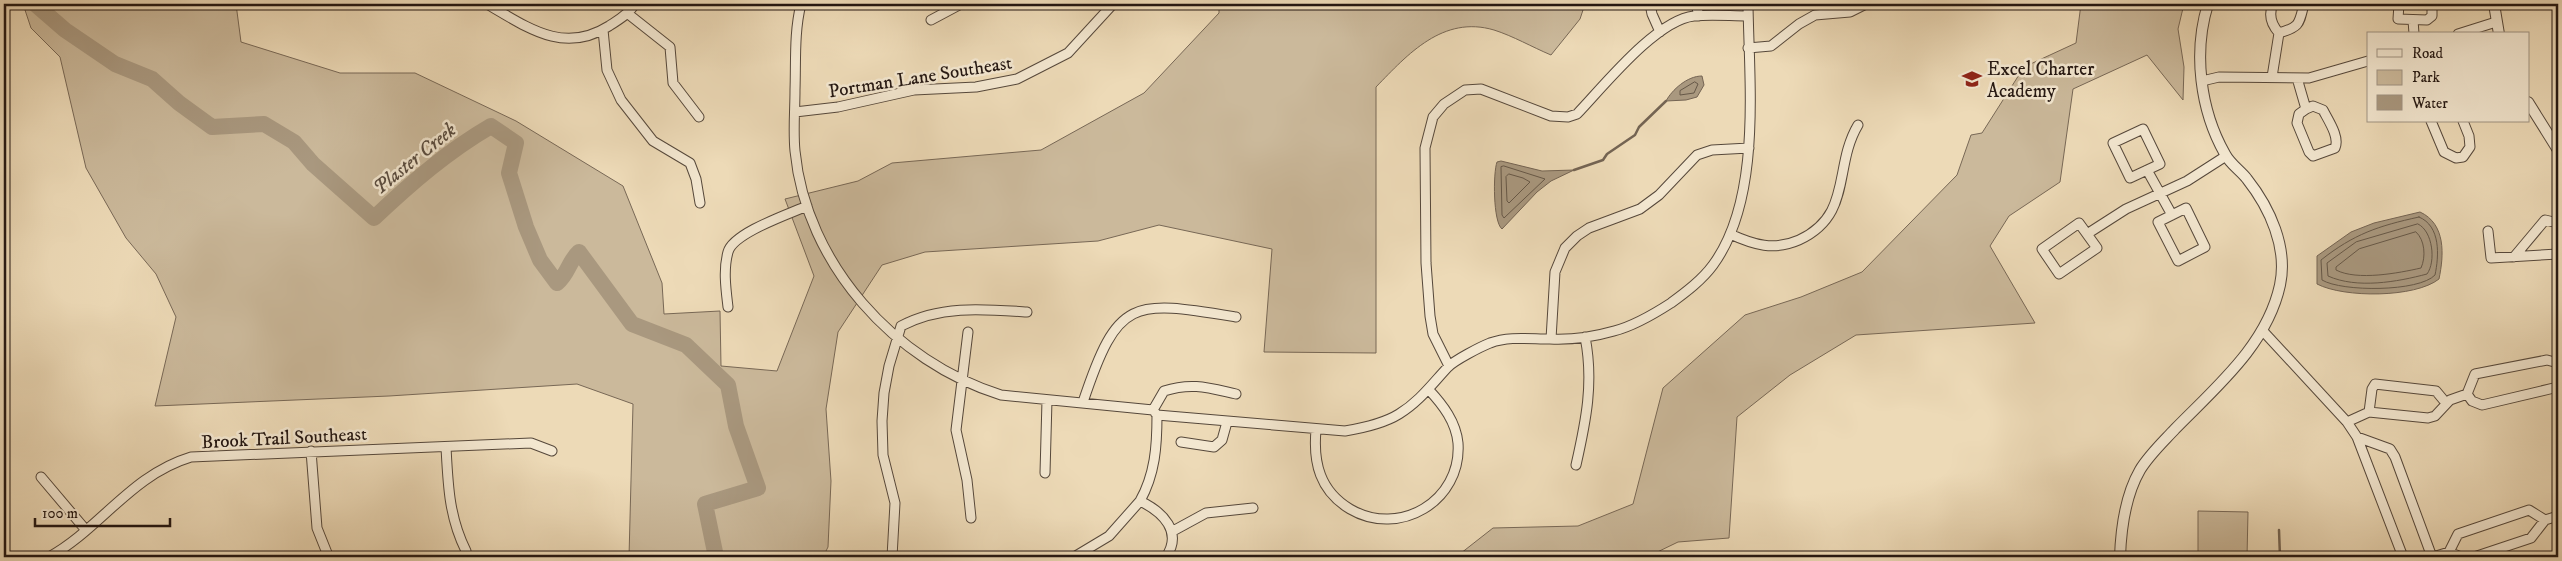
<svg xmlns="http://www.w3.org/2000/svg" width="2562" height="561" viewBox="0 0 2562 561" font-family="'IM FELL DW Pica',serif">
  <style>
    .green { fill: #cbb99b; stroke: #786856 }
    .water { fill: #a9987f; stroke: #746453 }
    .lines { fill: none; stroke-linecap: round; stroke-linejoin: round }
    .shore { stroke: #665848; stroke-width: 1 }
    .stream { stroke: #746453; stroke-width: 2.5 }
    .river { stroke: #a9987f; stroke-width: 16 }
    .minor-casing { stroke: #56483b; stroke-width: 11 }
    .tertiary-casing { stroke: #56483b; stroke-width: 12 }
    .minor { stroke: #f3e7d0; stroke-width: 9 }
    .tertiary { stroke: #f3e7d0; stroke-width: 10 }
    .labels { text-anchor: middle; stroke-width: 5; stroke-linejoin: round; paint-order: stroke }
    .poi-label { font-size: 19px; fill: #241712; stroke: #f3e7d0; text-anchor: start }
    .street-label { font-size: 19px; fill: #241712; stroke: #f3e7d0 }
    .water-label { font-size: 20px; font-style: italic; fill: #594b3e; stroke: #f3e7d0 }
  </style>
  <rect width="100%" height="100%" fill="#eddab7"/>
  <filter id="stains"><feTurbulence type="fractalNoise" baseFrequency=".004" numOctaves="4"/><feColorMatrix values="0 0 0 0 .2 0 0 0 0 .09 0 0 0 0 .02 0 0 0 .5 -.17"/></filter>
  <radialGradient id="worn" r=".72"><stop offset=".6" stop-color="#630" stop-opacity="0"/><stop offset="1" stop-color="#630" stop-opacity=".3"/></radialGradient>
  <path class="green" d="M23,4h213l5,38 99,31h75l101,48 107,65 39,97 2,31 56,-3 1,55 56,5 37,-95 -29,-77 73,-18 34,-18 149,-13 103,-57 75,-80v-9h366l-5,15 -29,36c-19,-8 -38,-19 -57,-25 -51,-15 -86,24 -118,57v266l-112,-1 8,-103 -113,-24 -61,16 -173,11 -43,13 -44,67 -12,77 5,72 -3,66 -5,10h-194l4,-153 -56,-20 -188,12 -234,10 21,-89 -20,-43 -30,-36 -40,-70 -26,-111 -29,-29z
    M2081,4h103l-6,25 6,38 -1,33 -36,-45 -74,34 -13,93 -51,34 -19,30 45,77 -179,12 -66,40 -53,42 -8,121 -51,4 -31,15h-191l37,-29 85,-2 55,-22 30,-116 82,-73 56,-18 61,-25 95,-97 14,-40 11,-2 42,-66 52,-24z
    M2198,511l50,1 -1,45h-49z"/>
  <path class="water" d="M1702,76l2,9 -7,12 -11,3 -20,1c6,-11 21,-25 36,-25z
    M1501,161l41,10 32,-1 -23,11 -14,11 -35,37c-9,-7 -9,-56 -5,-67z
    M2420,212c26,12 24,43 19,67 -24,19 -95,19 -122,5v-28l34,-24 23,-9z"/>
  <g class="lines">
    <path class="shore" d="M1695,82l3,2 -4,9 -14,2v-4z
      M1504,166l41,13 -41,39 -2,-3 -1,-48z
      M1509,174l14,4 7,4 -21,21 -2,-2 -1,-24z
      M2419,217c22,9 20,39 16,58 -16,17 -93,17 -113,5l-1,-20c33,-26 57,-34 98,-43z
      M2418,224c15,7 18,38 9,50 -30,8 -70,15 -99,2l-1,-13 29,-21z
      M2416,232c9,8 10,25 5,36 -22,5 -64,13 -85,2v-3l23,-18z"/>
    <path class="stream" d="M1574,170l29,-10 4,-6 28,-19 4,-8 27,-26
      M2279,530l1,27"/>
    <path class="river" d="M35,4l30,26 50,34 37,15 27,24 33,24 52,-3 30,18 19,22 61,54c37,-35 74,-67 117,-92l25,17 -7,30 17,54 14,33 17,23c12,-10 11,-21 22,-31l53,72 54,21 42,40 8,41 22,62 -53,16 11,53"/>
    <defs>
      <path id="minor" d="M487,4c40,23 76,51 122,22 9,-6 20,-12 26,-22
        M801,4c-7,28 -5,57 -6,86 0,20 -2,41 0,61 11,113 100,211 206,244l152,15 4,5 188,16c18,-3 38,-7 54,-17 20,-12 33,-30 49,-47 7,-7 32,-20 42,-24 19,-7 40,-4 60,-4 21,1 43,-2 64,-8 20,-5 40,-17 57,-28 15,-11 31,-23 42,-38 49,-67 36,-182 35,-261
        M1650,4l2,10 8,18
        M1696,4l3,12
        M2273,4c-5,11 -2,20 6,29
        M2399,4l-1,15 29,1 5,-4v-12
        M627,13l43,34 3,36 26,34
        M931,20l30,-16
        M2413,20l1,14
        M603,30l4,40 14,30 32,41 37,22 6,16 4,24
        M2279,33c21,-6 20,-9 25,-29
        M2458,34l38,-12
        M1748,48l23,-2 28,-22 16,-9 35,-3 16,-8
        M2272,77l7,-44
        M2297,78l9,31 -7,5 -2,9 12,29 4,4 22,-8c5,-11 -7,-28 -12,-38l-10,-4 -7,3
        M2202,81l17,-4 90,1 59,-17
        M795,112l43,-5 76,-17 62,-3 41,-8 51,-26 45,-49
        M2431,121l13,31 12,6 7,-1 7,-10 -1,-11 -6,-15
        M2143,129l17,35 -30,14 -17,-35z
        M2147,170l25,45
        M2186,208l19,39 -27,14 -20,-39z
        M2079,223l18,25 -38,26 -17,-25z
        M2488,231l3,27 67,-4
        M1730,234c24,11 44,17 69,6 54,-25 34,-73 59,-115
        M2087,234l39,-25 61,-28 39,-25
        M2514,257l31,-37 13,3
        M728,307c-2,-17 -5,-37 0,-55 5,-19 61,-38 79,-46
        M2262,330l85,92 10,15 46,120
        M968,332l-12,98 11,50 4,38
        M1551,339l4,-67 10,-24 12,-12 12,-8 51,-19 19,-14 38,-40 15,-5 37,-2
        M2558,363l-11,-3 -72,14 -8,20 5,7 10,4 76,-18
        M1449,366l-16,-32 -3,-18 -4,-53 -1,-115 8,-31 11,-13 21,-14 16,-1 70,27 17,1 9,-3c26,-27 79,-94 117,-98 17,-2 36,0 54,0
        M1083,402c35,-105 49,-102 153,-85
        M1153,410l11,-19c28,-9 45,-3 72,3
        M2369,412l3,-23 3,-5 61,7 10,12
        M1157,415c0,32 -2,59 -17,86 23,11 43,31 26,56
        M2347,422l22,-10 59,6 7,-2 15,-16 17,-6
        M1316,430c-3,33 4,61 34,79 49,29 112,-8 108,-66 -2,-21 -15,-38 -29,-53
        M2357,437l33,12 5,8 37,100
        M1181,442l33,5 8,-7 5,-18
        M446,447c2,38 3,70 20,104
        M311,451l6,77 10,25
        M1576,465c10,-44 18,-83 9,-128
        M1045,473l2,-73
        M41,477l44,52
        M1173,531l33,-18 47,-5
        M2449,552l9,-18 71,-24 16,10
        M49,557c51,-28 82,-82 142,-100l340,-14 21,8
        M892,557l3,-54 -12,-48 -1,-34 2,-28 5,-27 12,-40c39,-21 83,-17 126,-14
        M1074,557l35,-21 31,-35
        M2433,557l16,-5 12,5
        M2474,557l57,-19 14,-18 13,-4"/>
      <path id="tertiary" d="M2494,4l5,30
        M2528,102l30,48
        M2120,557c1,-29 5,-61 20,-87 9,-15 23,-28 35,-41 41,-42 92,-84 105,-144 8,-37 -10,-77 -33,-106 -6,-8 -17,-15 -22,-25 -25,-44 -32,-102 -17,-150"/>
    </defs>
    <use href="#minor" class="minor-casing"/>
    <use href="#tertiary" class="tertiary-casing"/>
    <use href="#minor" class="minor"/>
    <use href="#tertiary" class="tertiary"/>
  </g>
  <defs>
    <symbol id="school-bare" viewBox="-9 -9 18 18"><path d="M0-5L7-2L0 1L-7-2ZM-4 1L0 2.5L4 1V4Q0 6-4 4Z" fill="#8f2418" stroke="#f3e7d0" stroke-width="2.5" paint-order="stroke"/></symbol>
  </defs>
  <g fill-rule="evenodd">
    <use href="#school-bare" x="1958" y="65" width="28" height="28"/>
  </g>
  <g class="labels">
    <g class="poi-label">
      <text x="1987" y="75">Excel Charter<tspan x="1987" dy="22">Academy</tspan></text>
    </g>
    <g class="street-label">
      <text transform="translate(920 76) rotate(-9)" y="7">Portman Lane Southeast</text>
      <text transform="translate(284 437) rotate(-3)" y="7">Brook Trail Southeast</text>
    </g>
    <g class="water-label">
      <text transform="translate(414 158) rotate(-39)" y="7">Plaster Creek</text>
    </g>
  </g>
  <rect width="2562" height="561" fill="none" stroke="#eddab7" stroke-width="20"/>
  <rect x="5" y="5" width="2552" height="551" fill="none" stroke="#241712" stroke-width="2.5"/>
  <rect x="10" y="10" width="2542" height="541" fill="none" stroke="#241712"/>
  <rect x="2367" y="32" width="162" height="90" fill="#f3e7d0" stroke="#a09484"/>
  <rect x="2377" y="49" width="25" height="8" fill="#f3e7d0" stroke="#a09484"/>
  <text x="2412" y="58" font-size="15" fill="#241712">Road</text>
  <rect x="2377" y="70" width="25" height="15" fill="#cbb99b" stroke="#a09484"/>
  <text x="2412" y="82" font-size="15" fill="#241712">Park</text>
  <rect x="2377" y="95" width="25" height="15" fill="#a9987f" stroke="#a09484"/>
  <text x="2412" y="108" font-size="15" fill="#241712">Water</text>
  <path d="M35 518v8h135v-8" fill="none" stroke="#241712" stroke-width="2.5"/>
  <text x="42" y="518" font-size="15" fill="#241712" stroke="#f3e7d0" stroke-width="4" paint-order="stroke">100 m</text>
  <rect width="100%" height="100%" filter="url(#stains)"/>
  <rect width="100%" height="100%" fill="url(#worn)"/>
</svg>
